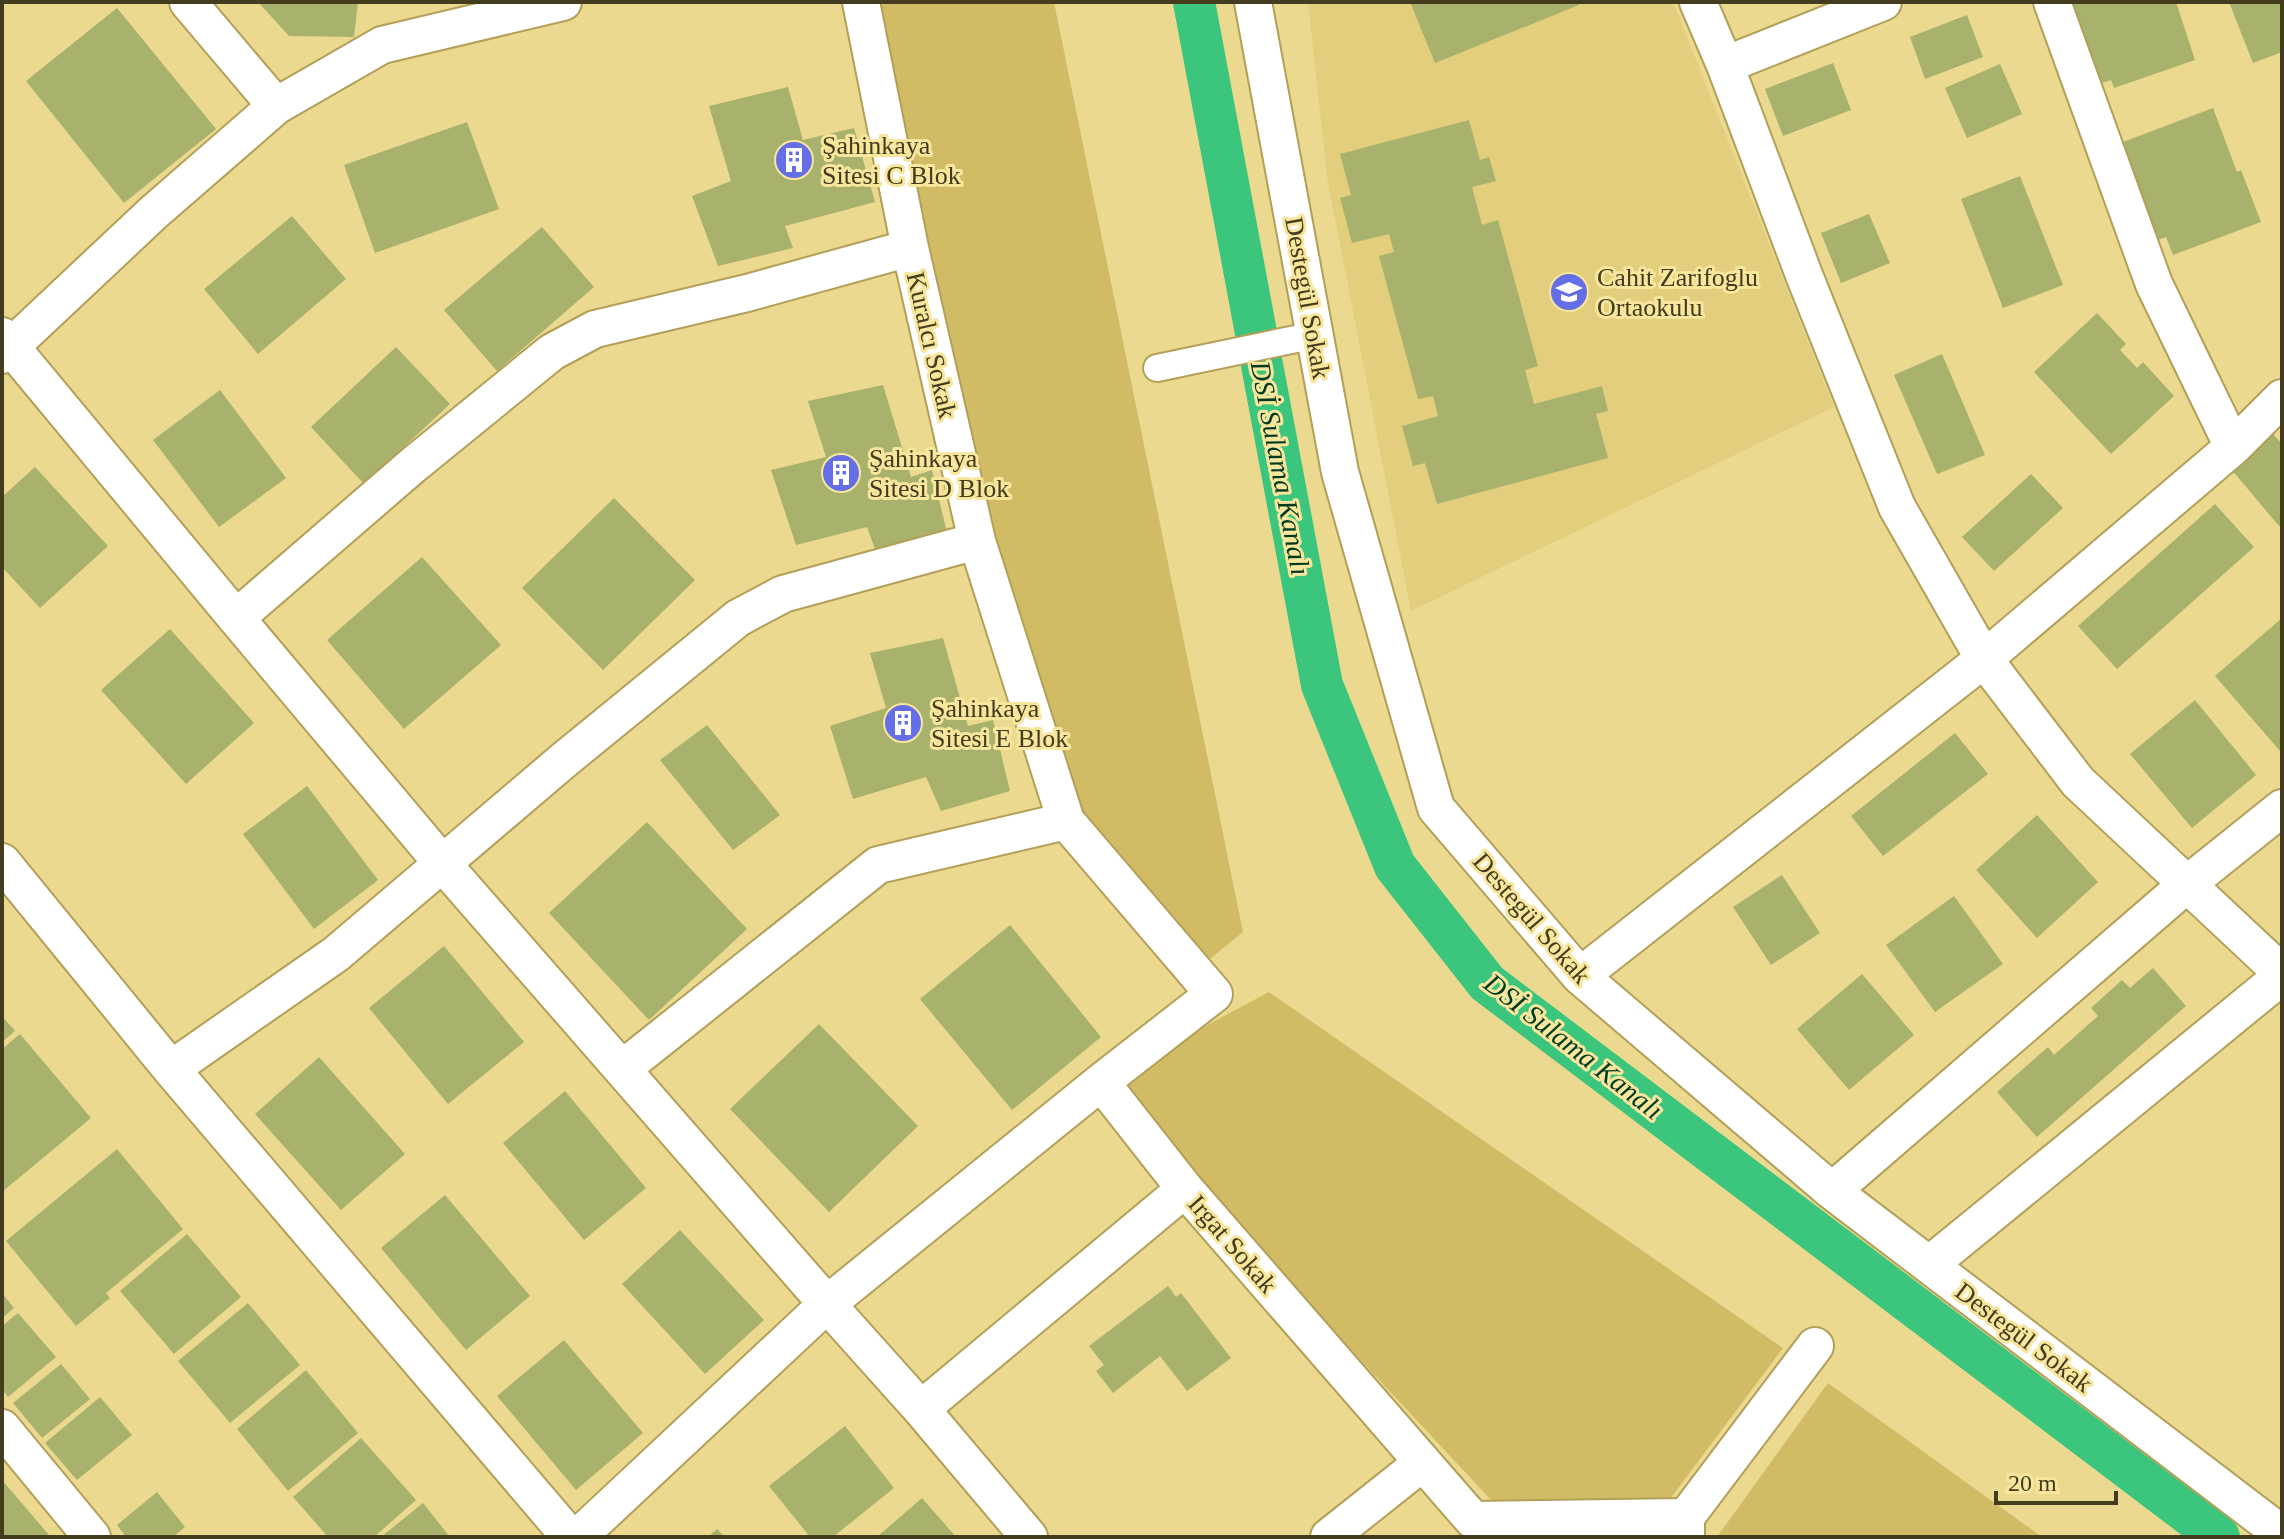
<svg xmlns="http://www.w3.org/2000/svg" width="2284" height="1539" viewBox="0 0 2284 1539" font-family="Georgia,serif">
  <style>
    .built { fill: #e2ce7d }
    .green { fill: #d1bc65 }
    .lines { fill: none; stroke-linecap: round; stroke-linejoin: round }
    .canal { stroke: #3bc57d; stroke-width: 42 }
    .building { fill: #a8b26c }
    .pedestrian-casing { stroke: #b2a059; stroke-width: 30 }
    .minor-casing { stroke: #b2a059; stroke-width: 40 }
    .pedestrian { stroke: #fff; stroke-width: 26 }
    .minor { stroke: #fff; stroke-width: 36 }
    .labels { text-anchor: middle; stroke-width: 6; stroke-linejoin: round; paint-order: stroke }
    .poi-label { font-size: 26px; fill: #433c1e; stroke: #f8e69d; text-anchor: start }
    .street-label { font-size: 26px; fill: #433c1e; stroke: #f8e69d }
    .water-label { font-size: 28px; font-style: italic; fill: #003b1f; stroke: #f8e69d }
  </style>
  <rect width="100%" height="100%" fill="#ebd990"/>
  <path class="built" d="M1308,2h365l161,405 -423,204 -84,-434z"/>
  <path class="green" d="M865,2h189l189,930 -38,31 -133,-152 -92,-298z
    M1269,992l514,356 -113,151 -178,2 -391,-419z
    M1828,1383l214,154h-325z"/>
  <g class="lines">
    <path class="canal" d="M1194,2l128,683 73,181 92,117 732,554"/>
  </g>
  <path class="building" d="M258,2h100l-4,35 -65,-1z
    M1410,2h168l1,3 -144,58z
    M2067,2h109l19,58 -81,28 -3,-8 -15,5z
    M2229,2h53v50l-29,11z
    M117,8l99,121 -92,74 -98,-122z
    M1967,15l16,42 -58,22 -15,-42z
    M1833,63l18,47 -68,26 -18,-47z
    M2000,64l22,50 -55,24 -22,-50z
    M788,87l15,53 51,-12 21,74 -90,24 8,22 -75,18 -26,-70 39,-15 -22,-75z
    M2213,108l24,64 4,-2 20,52 -88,33 -7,-18 -14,5 -37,-97z
    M1469,120l11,40 9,-3 7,24 -24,6 10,38 16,-5 40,146 -13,4 9,34 68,-18 6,25 -12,3 12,44 -171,46 -12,-41 -12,3 -11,-40 36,-10 -5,-20 -15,3 -39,-143 15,-4 -5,-18 -37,9 -12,-45 11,-3 -11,-41z
    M467,122l32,87 -124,44 -31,-88z
    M2020,176l43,109 -60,23 -42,-109z
    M1869,214l21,49 -49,20 -20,-50z
    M292,216l54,63 -88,75 -54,-65z
    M542,227l52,60 -97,84 -53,-61z
    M2097,313l29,31 -6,6 17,18 6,-6 31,34 -63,58 -77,-82z
    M396,347l54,57 -86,80 -53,-57z
    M1942,354l43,101 -48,19 -43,-99z
    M883,385l28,92 21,-7 17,71 -70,19 -12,-33 -71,18 -25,-75 55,-13 -18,-56z
    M220,390l66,88 -67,49 -66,-87z
    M2273,434l9,10v79l-3,3 -48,-57z
    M35,467l73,79 -68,62 -38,-41v-70z
    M2031,474l32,34 -69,63 -32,-34z
    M614,498l81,82 -92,90 -81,-82z
    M2215,504l39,43 -137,122 -39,-43z
    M422,557l79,88 -97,84 -77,-89z
    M2282,618v131l-2,2 -65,-75z
    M170,629l84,94 -68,61 -85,-94z
    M943,638l25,88 25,-6 17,71 -69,20 -15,-34 -73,22 -23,-73 56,-18 -16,-55z
    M2195,700l61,75 -64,53 -62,-74z
    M707,725l73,90 -47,35 -73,-90z
    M1955,733l33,41 -105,82 -32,-40z
    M307,786l71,94 -64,49 -71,-95z
    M2037,815l61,67 -61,56 -61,-68z
    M647,822l100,107 -98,91 -100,-107z
    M1782,875l38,58 -49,32 -38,-58z
    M1954,896l49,68 -68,48 -49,-67z
    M1010,925l91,112 -89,73 -92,-111z
    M444,946l80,96 -76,62 -79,-96z
    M2153,968l33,38 -149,131 -40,-45 51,-45 6,8 44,-39 -7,-8 31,-28 8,8z
    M1862,974l52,61 -65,55 -52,-61z
    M2,1016l13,15 -13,11z
    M819,1024l99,102 -89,86 -99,-103z
    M20,1034l71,84 -89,74v-143z
    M319,1057l86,97 -64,56 -86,-96z
    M565,1091l81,97 -62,52 -81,-97z
    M117,1149l66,80 -77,64 4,5 -34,28 -70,-85z
    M445,1195l85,101 -64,54 -85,-102z
    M680,1230l84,90 -59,54 -83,-90z
    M187,1234l54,63 -67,57 -54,-63z
    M1168,1286l8,11 5,-4 50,65 -44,33 -27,-35 -47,37 -17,-22 8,-6 -15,-19z
    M2,1293l12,15 -12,10z
    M248,1303l52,62 -70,58 -52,-62z
    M18,1313l38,44 -48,40 -6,-8v-63z
    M564,1340l79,93 -67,57 -79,-94z
    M61,1364l29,35 -48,39 -29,-35z
    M306,1370l52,63 -70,58 -51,-62z
    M100,1397l32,38 -55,45 -32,-37z
    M845,1426l49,62 -61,49h-23l-41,-51z
    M361,1438l55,62 -42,37h-46l-35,-40z
    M2,1480l47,55 -2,2h-45z
    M157,1492l28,35 -12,10h-47l-9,-12z
    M922,1498l34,39h-79z
    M423,1503l27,34h-69z
    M717,1529l8,8h-17z"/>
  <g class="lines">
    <defs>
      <path id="pedestrian" d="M1157,368l158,-33"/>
      <path id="minor" d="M188,2l88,104
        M861,2l49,246 67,293 89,280 148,173 -113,88 84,107 288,331 213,-3
        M1253,2l87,470 96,336 144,168 252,215 450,343
        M1698,2l27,63 79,210 93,232 87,152 94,123 204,191
        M2052,2l102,282 79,163 49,-49
        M1725,65l158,-63
        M910,248l-163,45 -152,36 -43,23 -140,114 -176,152 206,245 385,441 274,-222
        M2,336l234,282
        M2,355l151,-142 123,-107 106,-61 181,-43
        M2,862l169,207 399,468
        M1580,976l404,-317 249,-212
        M171,1069l165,-115 228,-194 174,-142 45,-24 194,-53
        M622,1069l256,-204 188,-44
        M1832,1191l354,-306 96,-77
        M1929,1265l353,-289
        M921,1409l108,128
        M2,1428l90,109
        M578,1537l249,-233 94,105 264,-220
        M1329,1537l93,-74
        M1686,1537v-20l129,-171"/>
    </defs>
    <use href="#pedestrian" class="pedestrian-casing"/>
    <use href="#minor" class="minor-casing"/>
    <use href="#pedestrian" class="pedestrian"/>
    <use href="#minor" class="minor"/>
  </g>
  <defs>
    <symbol id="building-disc" viewBox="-11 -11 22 22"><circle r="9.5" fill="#646ee7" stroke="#f8e69d"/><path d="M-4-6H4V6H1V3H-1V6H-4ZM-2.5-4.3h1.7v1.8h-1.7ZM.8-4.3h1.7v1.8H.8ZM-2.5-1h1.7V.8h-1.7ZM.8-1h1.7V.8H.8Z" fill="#fff"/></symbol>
    <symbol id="school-disc" viewBox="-11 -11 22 22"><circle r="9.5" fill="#646ee7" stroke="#f8e69d"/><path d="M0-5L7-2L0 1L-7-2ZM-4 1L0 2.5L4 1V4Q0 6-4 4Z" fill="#fff"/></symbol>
  </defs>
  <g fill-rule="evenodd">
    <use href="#building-disc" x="772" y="138" width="44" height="44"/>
    <use href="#school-disc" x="1547" y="270" width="44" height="44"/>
    <use href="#building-disc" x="819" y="451" width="44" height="44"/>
    <use href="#building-disc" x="881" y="701" width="44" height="44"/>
  </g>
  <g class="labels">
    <g class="poi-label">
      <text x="822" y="154">Şahinkaya<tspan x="822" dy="30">Sitesi C Blok</tspan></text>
      <text x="1597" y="286">Cahit Zarifoglu<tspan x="1597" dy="30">Ortaokulu</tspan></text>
      <text x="869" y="467">Şahinkaya<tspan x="869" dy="30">Sitesi D Blok</tspan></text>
      <text x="931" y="717">Şahinkaya<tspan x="931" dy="30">Sitesi E Blok</tspan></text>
    </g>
    <g class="street-label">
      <text transform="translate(1308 298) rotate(80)" y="9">Destegül Sokak</text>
      <text transform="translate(932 345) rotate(77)" y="9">Kuralcı Sokak</text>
      <text transform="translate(1532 918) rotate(49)" y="9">Destegül Sokak</text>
      <text transform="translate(1233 1244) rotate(49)" y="9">Irgat Sokak</text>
      <text transform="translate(2024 1337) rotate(37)" y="9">Destegül Sokak</text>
    </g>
    <g class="water-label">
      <text transform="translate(1281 468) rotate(79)" y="10">DSİ Sulama Kanalı</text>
      <text transform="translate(1574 1046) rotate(38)" y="10">DSİ Sulama Kanalı</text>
    </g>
  </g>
  <rect width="2284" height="1539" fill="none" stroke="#433c1e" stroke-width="8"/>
  <path d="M1996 1491v12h120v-12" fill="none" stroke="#433c1e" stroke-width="4"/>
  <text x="2008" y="1491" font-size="24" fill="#433c1e" stroke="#f8e69d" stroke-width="6" paint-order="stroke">20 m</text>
</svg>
